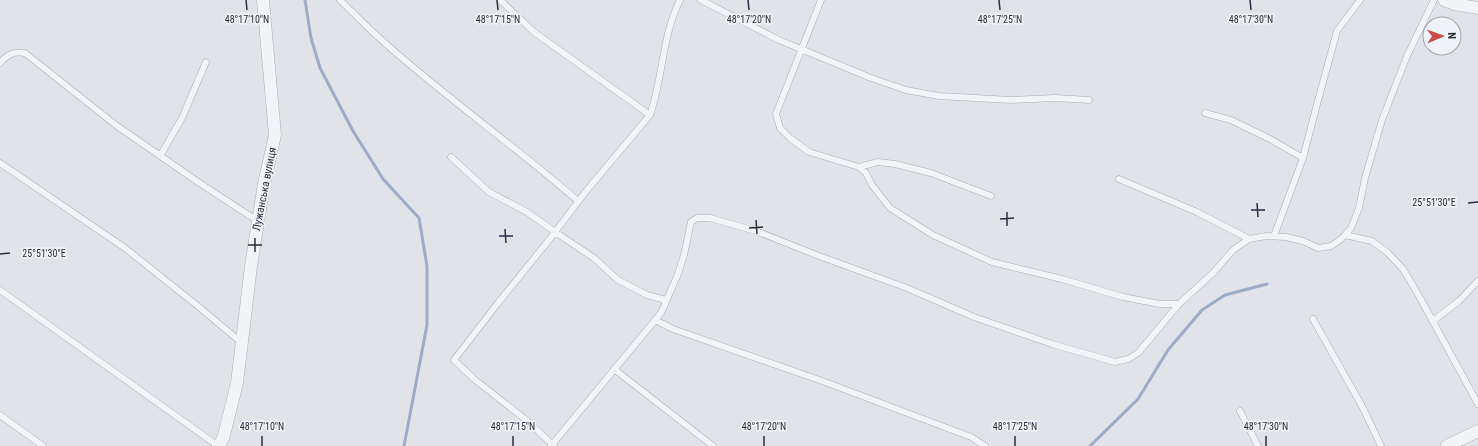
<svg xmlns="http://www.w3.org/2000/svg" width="1478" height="446" viewBox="0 0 1478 446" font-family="'Roboto Condensed',sans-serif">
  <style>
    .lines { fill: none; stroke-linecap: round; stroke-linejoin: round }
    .stream { stroke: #9daac8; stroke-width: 3 }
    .service-casing { stroke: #aaadb6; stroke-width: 7 }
    .minor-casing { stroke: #aaadb6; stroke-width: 13 }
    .service { stroke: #f3f4f7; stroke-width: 6 }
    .minor { stroke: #f3f4f7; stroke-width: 12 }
    .ticks { fill: none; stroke: #2a2e40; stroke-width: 1.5 }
    .labels { text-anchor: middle; stroke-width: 3.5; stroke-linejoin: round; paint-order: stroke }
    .street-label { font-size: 11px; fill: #2a2e40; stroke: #f0f2f7 }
    .ticks-label { font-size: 10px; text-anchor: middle; fill: #2a2e40; stroke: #f0f2f7; stroke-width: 3.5; stroke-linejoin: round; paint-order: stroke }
  </style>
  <rect width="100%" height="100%" fill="#e1e3e9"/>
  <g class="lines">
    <path class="stream" d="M305,0l6,38 9,30 33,63 30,48 36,39 8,48v59l-23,121
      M1090,446l48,-47 30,-49 34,-40 23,-15 42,-11"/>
    <defs>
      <path id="service" d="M340,0c15,15 30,30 46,44 62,55 130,103 192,157
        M500,0l34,32 116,83
        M701,0l78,40 92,38 35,12 33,6 72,4 44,-2 34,2
        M821,0l-45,114 4,14 10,10 19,14 50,15 7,6 6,12 18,23 43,27 59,27 70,17 61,18 37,7h19
        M0,63c7,-8 13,-12 25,-10l92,73 84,58 57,37
        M1205,113l26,7 39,19 33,19
        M160,156l22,-38 24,-56
        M451,157l38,35 38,20 28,20 39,26 24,22 29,15 19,5
        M0,163l125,85 74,59 43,36
        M859,167l19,-5 17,2 36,9 60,23
        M1119,179l78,33 52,27
        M1345,235l27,6 15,11 16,17 16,27 59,108
        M1274,236l29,-78 13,-50 21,-77 23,-31
        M0,290l218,156
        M1313,319l50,89 18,38
        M655,320l18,9 152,53 146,55 14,9
        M1433,321l26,-20 19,-20
        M614,369l99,77
        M1240,411l18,35
        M0,415l43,31
        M551,446l110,-133 17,-39 6,-19 7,-33 6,-4h13l46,13 63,25 88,32 67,29 78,27 63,18 13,-3 10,-6 41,-49 35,-32 19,-22 16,-11 17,-3 20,1 17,4 15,7 13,-2 9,-6 5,-5 6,-7 8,-20 6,-30 17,-58 25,-64 27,-56
        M554,446l-29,-27 -51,-40 -20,-19 44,-57 51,-63 38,-50 63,-75c13,-37 12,-79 30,-115"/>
      <path id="minor" d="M1444,0l10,4 24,4
        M218,446l5,-7 14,-56 14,-117 13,-82 11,-49 -12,-135
        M1447,446l31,-15"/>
    </defs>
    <use href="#service" class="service-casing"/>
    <use href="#minor" class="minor-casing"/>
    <use href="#service" class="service"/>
    <use href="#minor" class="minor"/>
  </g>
  <path class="ticks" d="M246,0l1,10M497,0l1,10M748,0l1,10M999,0l1,10M1250,0l1,10M1257,203l1,14M1468,203l10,-1M1251,210h14M1007,212v14M1000,219l14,-1M756,220l1,14M749,228l14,-1M505,229l1,14M499,236h14M255,238v14M248,245h14M0,254l10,-1M262,436v10M513,436v10M764,436v10M1015,436v10M1266,436v10"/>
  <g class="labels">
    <g class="street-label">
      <text transform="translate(264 189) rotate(-79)" y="4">Лужанська вулиця</text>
    </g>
  </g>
  <g class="ticks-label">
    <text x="247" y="23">48°17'10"N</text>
    <text x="498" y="23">48°17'15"N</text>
    <text x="749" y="23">48°17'20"N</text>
    <text x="1000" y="23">48°17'25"N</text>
    <text x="1251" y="23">48°17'30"N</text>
    <text x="1434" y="206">25°51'30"E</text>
    <text x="44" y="257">25°51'30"E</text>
    <text x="262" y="430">48°17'10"N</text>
    <text x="513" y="430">48°17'15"N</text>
    <text x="764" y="430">48°17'20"N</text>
    <text x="1015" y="430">48°17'25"N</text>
    <text x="1266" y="430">48°17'30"N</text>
  </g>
  <g transform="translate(1442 36) rotate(88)"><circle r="19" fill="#f0f2f7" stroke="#a1a4ae"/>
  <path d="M0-3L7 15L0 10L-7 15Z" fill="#ca4c4a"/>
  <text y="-6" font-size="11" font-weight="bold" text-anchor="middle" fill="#2a2e40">N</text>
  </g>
</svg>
